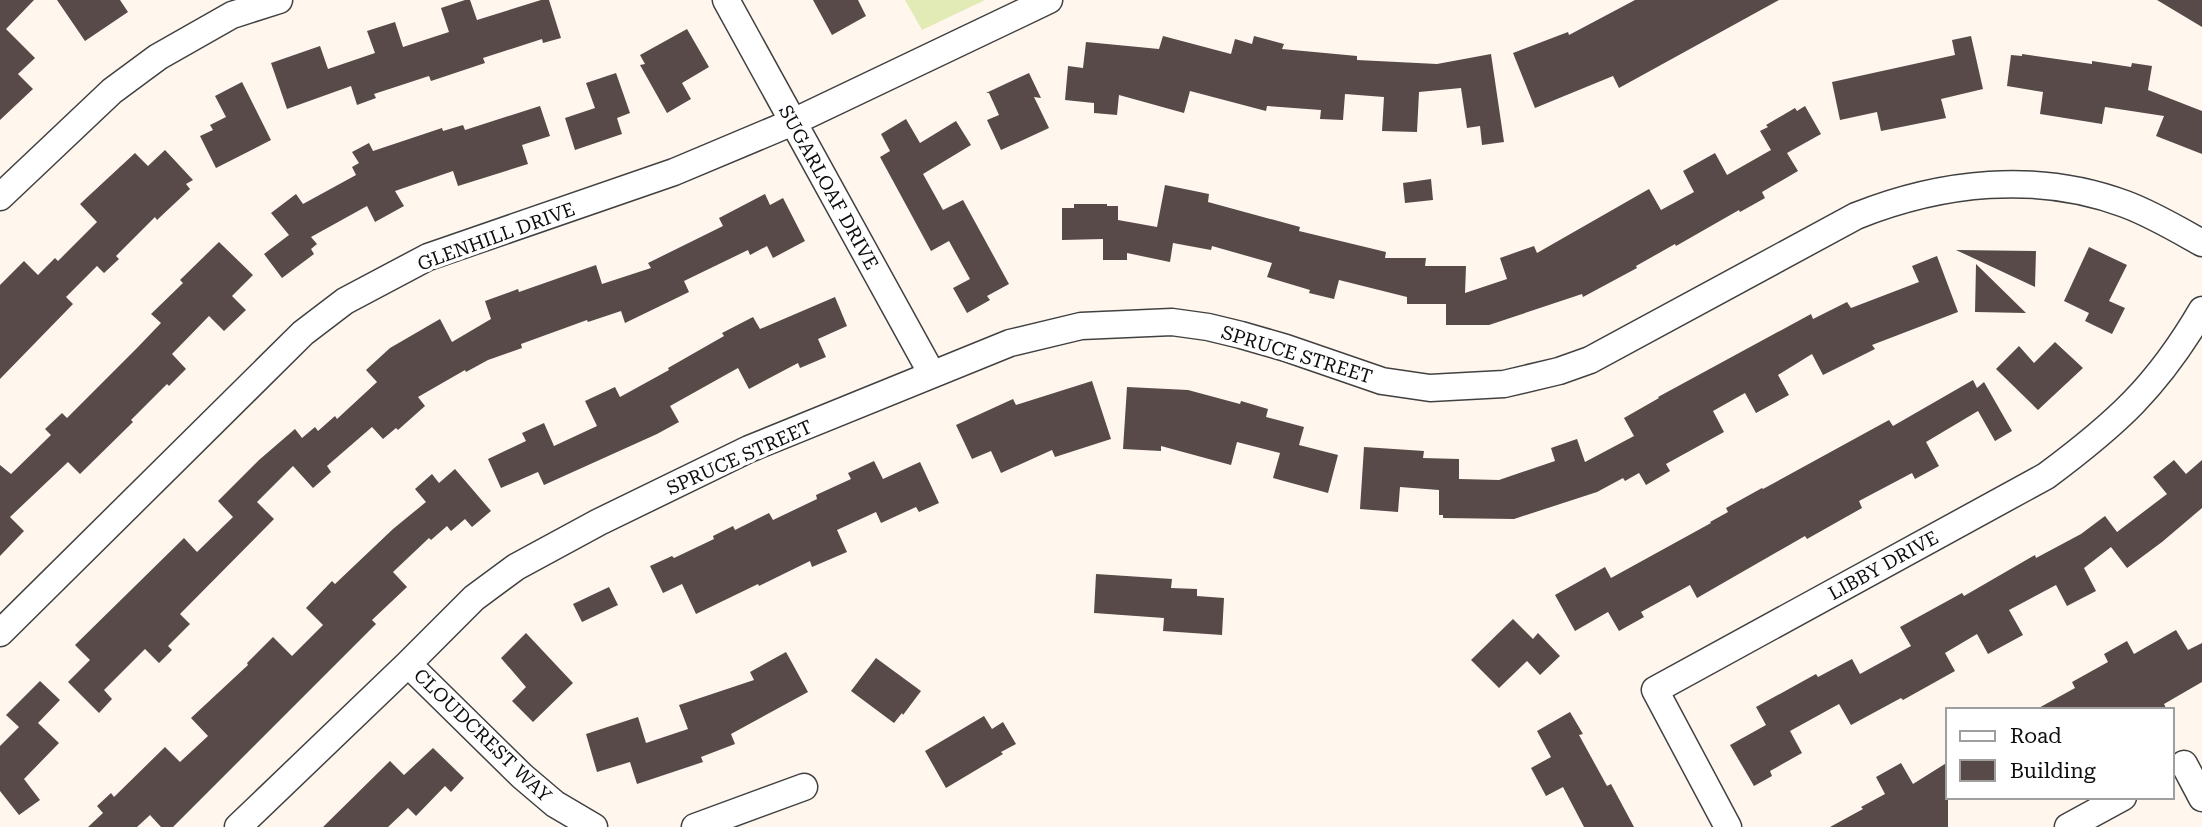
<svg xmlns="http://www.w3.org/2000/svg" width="2202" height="827" viewBox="0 0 2202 827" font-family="'Roboto Serif',serif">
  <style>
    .green { fill: #e2ebb6 }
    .building { fill: #574a49 }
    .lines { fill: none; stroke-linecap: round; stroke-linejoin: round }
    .minor-casing { stroke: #414141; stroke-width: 29 }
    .minor { stroke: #fff; stroke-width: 26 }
    .labels { text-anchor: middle; stroke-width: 7; stroke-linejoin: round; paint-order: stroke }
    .street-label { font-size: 19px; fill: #0e0e0e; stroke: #fff }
  </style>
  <rect width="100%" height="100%" fill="#fff6ee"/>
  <path class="green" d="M905,0h80l-63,30z"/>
  <path class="building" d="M0,0h34l-28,29 29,29 -17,16 15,15 -33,31z
    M57,0h63l8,12 -43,29z
    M465,0h5l7,20 64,-20h8l12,38 -18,5 -1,-4 -59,19 2,5 -54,18 -2,-5 -55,18 2,4 -19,7 -6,-19 -64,23 -16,-46 49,-17 8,23 47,-16 -8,-22 28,-9 8,25 46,-15 -8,-24z
    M813,0h45l8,16 -34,19z
    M1635,0h144l-160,88 -6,-12 -78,32 -22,-55 55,-21 1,3z
    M2157,0h45v27z
    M687,29l22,38 -27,16 9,16 -24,14 -27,-48 5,-1 -5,-9z
    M1163,36l68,18 4,-15 17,5 2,-8 30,8 -2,5 75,7v4l80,4 54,-10 13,88 -22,3 -2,-19 -13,2 -6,-40 -42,4 -2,40 -35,-1 2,-34 -39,-3 -2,26 -23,-1 1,-9 -54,-4 -1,5 -76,-20 -6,22 -65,-18 -2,20 -23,-2v-10l-29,-3 3,-34 15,2 3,-26 73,7z
    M1971,36l12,53 -42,10 5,19 -65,13 -4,-19 -37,8 -8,-38 123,-27 -3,-15z
    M2022,54l70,10v-3l39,6 1,-4 20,3 -4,24 54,21v43l-46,-18 8,-20 -59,-9 -3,17 -62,-10 3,-22 -36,-6 4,-31 11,1z
    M616,73l14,40 -13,5 5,16 -47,16 -10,-32 30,-10 -9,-25z
    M1029,73l12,25 -7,-1 15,31 -48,22 -14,-30 12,-5 -10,-22h-3z
    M242,82l29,58 -55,28 -16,-32 13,-6 -3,-5 16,-8 -11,-21z
    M540,106l10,30 -28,9 6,19 -70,22 -5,-15 -58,20 9,15 -29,16 -8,-16 -56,31 6,7 -6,5 3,5 -32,24 -18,-24 25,-19 -18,-22 25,-19 7,10 53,-29 -4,-8 7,-4 -7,-11 17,-9 4,8 69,-23 1,3 20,-6 2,5z
    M1805,106l16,28 -34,19 11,18 -36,21 3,6 -25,14 -1,-2 -63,36 -1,-2 -39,22 1,2 -54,29 -1,-3 -93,31h-43v-21h-39v-7l-68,-17 -5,19 -25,-6 1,-3 -43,-13 5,-14 -60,-17 -1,4 -38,-7 -3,19 -43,-9v7h-24v-21l-41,1v-32h12v-4h33v2h11v14l39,7 8,-42 44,9 -1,8 92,25 -1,4 87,21 -1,6h41l-1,8h41l-1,27 42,-14 -7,-21 34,-12 3,7 112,-64 12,21 33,-18 -11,-21 32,-18 12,22 44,-25 -11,-19 8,-4 -2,-2 29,-17 2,3z
    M906,119l14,24 36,-22 15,24 -48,29 20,36 20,-10 46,84 -22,12 3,4 -23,13 -14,-25 17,-9 -21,-38 -18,10 -51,-94 10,-6 -9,-17z
    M165,150l28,30 -7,4 4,5 -33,31 -2,-3 -39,39 3,3 -15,14 -7,-7 -31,31 7,7 -73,75v-94l24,-24 14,14 17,-17 3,3 39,-39 -17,-18 55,-51 13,13z
    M1431,179l2,21 -28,3 -2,-20z
    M765,194l5,11 13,-7 22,43 -32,17 -6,-12 -17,9 -2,-5 -64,31 5,11 -64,31 -4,-12 -33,11 -1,-2 -66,24 1,4 -34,12 -22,12 -1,-2 -47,27 7,9 -27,24 -2,-2 -13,11 -11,-12 -45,39 4,6 -18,16 -20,-22 -36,36 17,17 -94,95 10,10 -22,22 4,4 -13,13 -14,-14 -41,41 8,9 -13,14 -31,-31 22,-22 -15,-15 109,-107 13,14 36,-35 -15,-16 41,-41 36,-31 7,9 13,-11 3,4 17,-15 2,3 40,-37 -11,-12 24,-22 50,-29 12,23 39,-23 -6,-18 33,-12 1,3 77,-27 6,19 49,-16 -3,-5 75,-37 -4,-8z
    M219,242l34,33 -21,21 14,14 -22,21 -15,-15 -37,38 14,15 -17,17 -2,-2 -36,36 2,2 -53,52 -12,-12 -58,55 14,14 -24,25v-91l11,9 40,-39 -6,-6 17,-16 5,5 70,-70 24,-25 -10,-9 32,-31 -3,-3z
    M2089,247l38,18 -18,36 16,7 -13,26 -27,-13 4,-8 -25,-12z
    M1956,250l80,1 -1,36z
    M1937,256l21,56 -86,33 3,4 -52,26 -11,-21 -34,21 11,20 -33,18 -11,-20 -32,18 11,21 -58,32 4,7 -24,14 -7,-12 -14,8 -2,-3 -26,14 -83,27 -71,-1v-3h-4v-25l-39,-3 -2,25 -38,-3 4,-62 60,4 -1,7 36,1v20l40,1 56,-19 -4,-13 26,-9 8,23 49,-26 -10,-18 35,-20 -1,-1 153,-83 2,5 34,-17 4,6 68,-26 -7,-16z
    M1976,264l50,49 -51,-1z
    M835,297l12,29 -29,13 8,18 -26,11 -2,-5 -49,26 -11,-21 -68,38 9,16 -22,12 -113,51 -6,-13 -37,16 -13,-29 38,-18 -4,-8 22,-10 10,23 43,-20 -12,-25 30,-14 5,10 49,-27 -1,-2 56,-32 -2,-3 31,-16 7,12z
    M2055,342l28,26 -45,42 -42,-41 23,-23 15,17z
    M1973,380l4,8 7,-6 28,49 -17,10 -17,-30 -52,31 13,24 -24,13 -3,-6 -53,28 3,7 -55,31 -2,-3 -108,62 -7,-13 -49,27 3,5 -25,14 -11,-19 -33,19 -20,-36 50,-28 6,11 100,-55 -1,-1 18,-10 -2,-4 36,-20 1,1 126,-69 4,6z
    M1092,381l19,58 -56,18 -3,-7 -51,23 -10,-22 -19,8 -16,-34 57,-26 3,6z
    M1127,387l61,3 52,14 1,-3 27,8 -2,8 38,10 -5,18 39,10 -10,38 -55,-15 7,-25 -43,-11 -6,23 -70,-19v5l-38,-2z
    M2174,460l12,14 16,-14v48l-40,34 -35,26 -16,-21 -27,21 12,23 -29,15 -11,-21 -47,25 14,25 -35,19 -11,-20 -32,19 10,18 -52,29 -2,-2 -50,27 -12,-21 -49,27 12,22 -32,18 2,5 -18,10 -24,-41 36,-20 -10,-18 60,-33 2,3 34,-18 8,15 51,-28 -11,-19 62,-34 2,3 71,-41 1,3 45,-24 24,-18 12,16 50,-38 -14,-17z
    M874,461l9,18 37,-17 19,41 -20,9 -3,-5 -35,16 -5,-11 -39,18 10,22 -35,15 -2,-6 -51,25 -1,-2 -62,30 -14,-30 -19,9 -13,-27 22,-10 2,2 40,-19 -1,-3 20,-10 2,4 34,-17 4,7 44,-21 -1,-4 35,-16 -3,-6z
    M455,469l36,42 -19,16 -7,-8 -14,12 -4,-5 -16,14 -2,-2 -36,34 14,15 -35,33 4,4 -203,203h-12l-11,-12 -13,12h-49l15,-14 -6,-7 14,-13 3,4 51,-50 15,15 28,-26 -17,-18 57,-53 -1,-2 26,-26 19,19 31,-31 -17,-17 26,-27 3,3 58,-55 33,-27 -11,-13 17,-15 7,9z
    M1096,574l76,5 -1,9 26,1v7l27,2 -2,37 -59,-4 1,-13 -70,-5z
    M609,587l9,18 -36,17 -9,-18z
    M1513,619l20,20 5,-6 22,23 -20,19 -13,-14 -28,27 -28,-28z
    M2176,630l12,20 14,-7v39l-38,22 3,6h-132l40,-22 -3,-6 36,-20 -4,-8 23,-13 7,13z
    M526,633l47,50 -40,39 -21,-21 14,-14 -25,-29z
    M786,652l22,40 -77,42 4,10 -34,13 2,5 -66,22 -7,-22 -33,10 -11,-38 52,-17 8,26 42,-14 -9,-24 75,-25 -4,-8z
    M876,658l45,33 -18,24 -1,-2 -8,10 -43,-32z
    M40,681l20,19 -22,23 21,20 -35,36 16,21 -21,15 -19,-24v-45l19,-19 -13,-12z
    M1570,712l13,22 -4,1 28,51 4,-2 23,43h-50l-21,-40 -17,9 -15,-28 20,-11 -14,-26z
    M984,716l8,13 11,-7 13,22 -15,8 2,2 -57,34 -21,-37z
    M433,748l31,30 -13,14 -6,-6 -29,30 -8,-8 -20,19h-65l67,-66 14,14z
    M1948,762v65h-118l33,-18 -2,-2 24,-13 -9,-17 25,-14 12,21z"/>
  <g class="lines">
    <defs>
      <path id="minor" d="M726,0l206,374
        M0,197l112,-106 46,-34 74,-42 47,-15
        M0,633l303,-300 42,-32 83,-44 246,-85 119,-50 256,-122
        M408,664l114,112 33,28 39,23
        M2184,764l18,34
        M238,827l170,-163 66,-66 42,-31 83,-45 150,-73 261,-106 71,-17 91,-4 36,5 33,8 45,13 96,33 48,7 74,-4 55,-13 31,-11 266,-144c85,-34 181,-45 269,-12 27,10 52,25 77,39
        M695,827l109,-40
        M1728,827l-73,-137 391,-214c70,-52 111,-89 156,-166
        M2068,827l55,-30"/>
    </defs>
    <use href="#minor" class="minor-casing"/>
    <use href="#minor" class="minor"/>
  </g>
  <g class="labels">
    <g class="street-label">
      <text transform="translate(829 187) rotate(61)" y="7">SUGARLOAF DRIVE</text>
      <text transform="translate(496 236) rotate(-20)" y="7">GLENHILL DRIVE</text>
      <text transform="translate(1297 354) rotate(17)" y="7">SPRUCE STREET</text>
      <text transform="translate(739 457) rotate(-24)" y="7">SPRUCE STREET</text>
      <text transform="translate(1883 565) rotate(-29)" y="7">LIBBY DRIVE</text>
      <text transform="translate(483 735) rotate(44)" y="7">CLOUDCREST WAY</text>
    </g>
  </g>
  <rect x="1946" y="708" width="228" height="91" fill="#ffffff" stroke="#9f9f9f" stroke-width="2"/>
  <rect x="1960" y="731" width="35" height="10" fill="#ffffff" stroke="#9f9f9f" stroke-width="2"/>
  <text x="2010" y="743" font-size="21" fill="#0e0e0e">Road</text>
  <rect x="1960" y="760" width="35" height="21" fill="#574a49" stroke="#9f9f9f" stroke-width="2"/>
  <text x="2010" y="778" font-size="21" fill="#0e0e0e">Building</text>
</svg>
